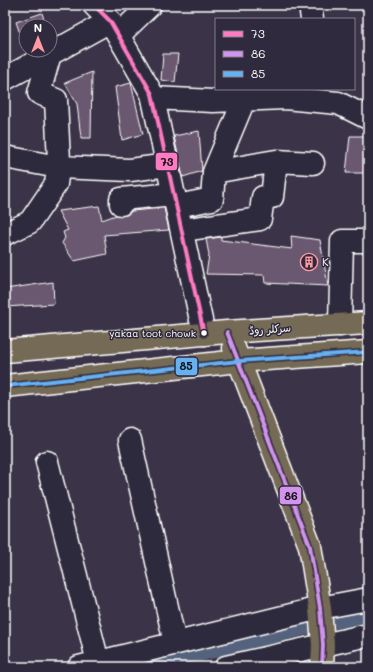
<svg xmlns="http://www.w3.org/2000/svg" width="373" height="672" viewBox="0 0 373 672" font-family="Mali,'Playpen Sans Arabic',sans-serif">
  <style>
    .lines { fill: none; stroke-linecap: round; stroke-linejoin: round }
    .canal { stroke: #54627d; stroke-width: 20 }
    .building { fill: #6b5870; stroke: #fff }
    .minor-casing { stroke: #fff; stroke-width: 25 }
    .major-casing { stroke: #fff; stroke-width: 25 }
    .minor { stroke: #2f2a3d; stroke-width: 22 }
    .major { stroke: #756a55; stroke-width: 22 }
    .bus-1-casing { stroke: #2f2a3d; stroke-width: 7 }
    .bus-2-casing { stroke: #2f2a3d; stroke-width: 7 }
    .bus-3-casing { stroke: #2f2a3d; stroke-width: 7 }
    .bus-1 { stroke: #fe7ac1; stroke-width: 4 }
    .bus-2 { stroke: #d193ec; stroke-width: 4 }
    .bus-3 { stroke: #66b1f2; stroke-width: 4 }
    .bus-dot { fill: #fff; stroke: #2f2a3d; stroke-width: 1.5 }
    .labels { text-anchor: middle; stroke-width: 3; stroke-linejoin: round; paint-order: stroke }
    .bus-label { font-size: 10px; fill: #fff; stroke: #2f2a3d; text-anchor: end }
    .poi-label { font-size: 11px; fill: #fff; stroke: #2f2a3d; text-anchor: start }
    .street-label { font-size: 11px; fill: #fff; stroke: #2f2a3d }
    .line-badge { stroke: #2f2a3d; stroke-width: 1.5 }
    .pale-badge-label { font-size: 11px; text-anchor: middle; font-weight: bold; fill: #111 }
  </style>
  <rect width="100%" height="100%" fill="#3b3347"/>
  <filter id="ink" filterUnits="userSpaceOnUse"><feTurbulence type="fractalNoise" baseFrequency=".025" numOctaves="2"/><feDisplacementMap in="SourceGraphic" scale="8" xChannelSelector="R" yChannelSelector="G"/><feConvolveMatrix kernelMatrix="1 2 1 2 8 2 1 2 1" color-interpolation-filters="sRGB"/></filter>
  <g filter="url(#ink)">
    <g class="lines">
      <path class="canal" d="M137,667l164,-41 67,-14"/>
    </g>
    <path class="building" d="M42,13l4,13h-20v24h3l-3,1 -10,-29z
      M163,54h15l-3,28 -14,-2z
      M92,72l-1,66h-10l-4,-34 -12,-21z
      M131,83l12,51 -21,6 -7,-53z
      M199,131l3,40 -19,6 -9,-41z
      M350,136h18v37h-22z
      M99,206l3,14 14,-5h11l5,-4 32,-3 5,22 -65,5 3,19 -33,7 -12,-18 3,-5 -2,-6 5,-2 -10,-19z
      M291,236l29,4 8,46 -63,-3 -1,-8 -58,-1 3,-19 -3,-16 15,-2v3l71,9z
      M53,282l1,22 -49,3v-18z"/>
    <g class="lines">
      <defs>
        <path id="minor" d="M94,5l16,16 42,73 52,240
          M311,12l1,7
          M119,35l31,-30
          M5,79l105,-58
          M153,98l60,3 72,-3 53,5 30,15
          M5,157l53,10 72,3 38,-5
          M214,172l30,-72 1,-11
          M121,204v-5l53,-5
          M177,206l35,-7 2,-27 62,-11
          M182,230l78,-11 3,-22h9l4,-36 37,2
          M5,234l25,-12 26,-38 3,-23 -3,-61 -17,-7 11,-39
          M340,325l2,-84h26
          M130,440l45,203
          M47,462l51,200
          M79,667l241,-59 48,-9
          M226,667l142,-32"/>
        <path id="major" d="M234,348l76,198 10,62 3,37 -1,22
          M5,351l222,-19 141,-9
          M5,386l234,-25 129,-9"/>
      </defs>
      <use href="#minor" class="minor-casing"/>
      <use href="#major" class="major-casing"/>
      <use href="#minor" class="minor"/>
      <use href="#major" class="major"/>
      <defs>
        <path id="bus-1" d="M94,5l16,16 42,73 52,240"/>
        <path id="bus-2" d="M227,332l83,214 10,62 3,37 -1,22"/>
        <path id="bus-3" d="M5,386l234,-25 129,-9"/>
      </defs>
      <use href="#bus-1" class="bus-1-casing"/>
      <use href="#bus-2" class="bus-2-casing"/>
      <use href="#bus-3" class="bus-3-casing"/>
      <use href="#bus-1" class="bus-1"/>
      <use href="#bus-2" class="bus-2"/>
      <use href="#bus-3" class="bus-3"/>
    </g>
  </g>
  <defs>
    <symbol id="building-ring" viewBox="-11 -11 22 22"><circle r="9.5" fill="#2f2a3d" stroke="#ff9aa2" stroke-width="1.5"/><path d="M-4-6H4V6H1V3H-1V6H-4ZM-2.5-4.3h1.7v1.8h-1.7ZM.8-4.3h1.7v1.8H.8ZM-2.5-1h1.7V.8h-1.7ZM.8-1h1.7V.8H.8Z" fill="#ff9aa2"/></symbol>
  </defs>
  <g fill-rule="evenodd">
    <use href="#building-ring" x="299" y="252" width="20" height="20"/>
  </g>
  <circle class="bus-dot" cx="204" cy="333" r="3.5"/>
  <g class="labels">
    <g class="bus-label">
      <text x="196" y="337">yakaa toot chowk</text>
    </g>
    <g class="poi-label">
      <text x="322" y="266">K</text>
    </g>
    <g class="street-label">
      <text transform="translate(270 329) rotate(-4)" y="4">سرکلر روڈ</text>
    </g>
  </g>
  <g class="line-badge">
    <rect x="155" y="152" width="23" height="19" rx="4" fill="#fe7ac1"/>
    <rect x="175" y="357" width="23" height="19" rx="4" fill="#66b1f2"/>
    <rect x="279" y="486" width="23" height="19" rx="4" fill="#d193ec"/>
  </g>
  <g class="pale-badge-label">
    <text x="167" y="166">73</text>
    <text x="186" y="370">85</text>
    <text x="291" y="500">86</text>
  </g>
  <rect width="373" height="672" fill="none" stroke="#2f2a3d" stroke-width="20"/>
  <rect x="10" y="10" width="353" height="652" fill="none" stroke="#fff" stroke-width="1.5" filter="url(#ink)"/>
  <rect x="215" y="18" width="140" height="72" fill="#2f2a3d" stroke="#827f8b"/>
  <rect x="223" y="31" width="20" height="6" fill="#fe7ac1" stroke="#827f8b"/>
  <text x="251" y="38" font-size="12" fill="#ffffff">73</text>
  <rect x="223" y="51" width="20" height="6" fill="#d193ec" stroke="#827f8b"/>
  <text x="251" y="58" font-size="12" fill="#ffffff">86</text>
  <rect x="223" y="71" width="20" height="6" fill="#66b1f2" stroke="#827f8b"/>
  <text x="251" y="78" font-size="12" fill="#ffffff">85</text>
  <g transform="translate(38 38)"><circle r="19" fill="#2f2a3d" stroke="#827f8b"/>
  <path d="M0-3L7 15L0 10L-7 15Z" fill="#ff9aa2"/>
  <text y="-6" font-size="11" font-weight="bold" text-anchor="middle" fill="#ffffff">N</text>
  </g>
</svg>
